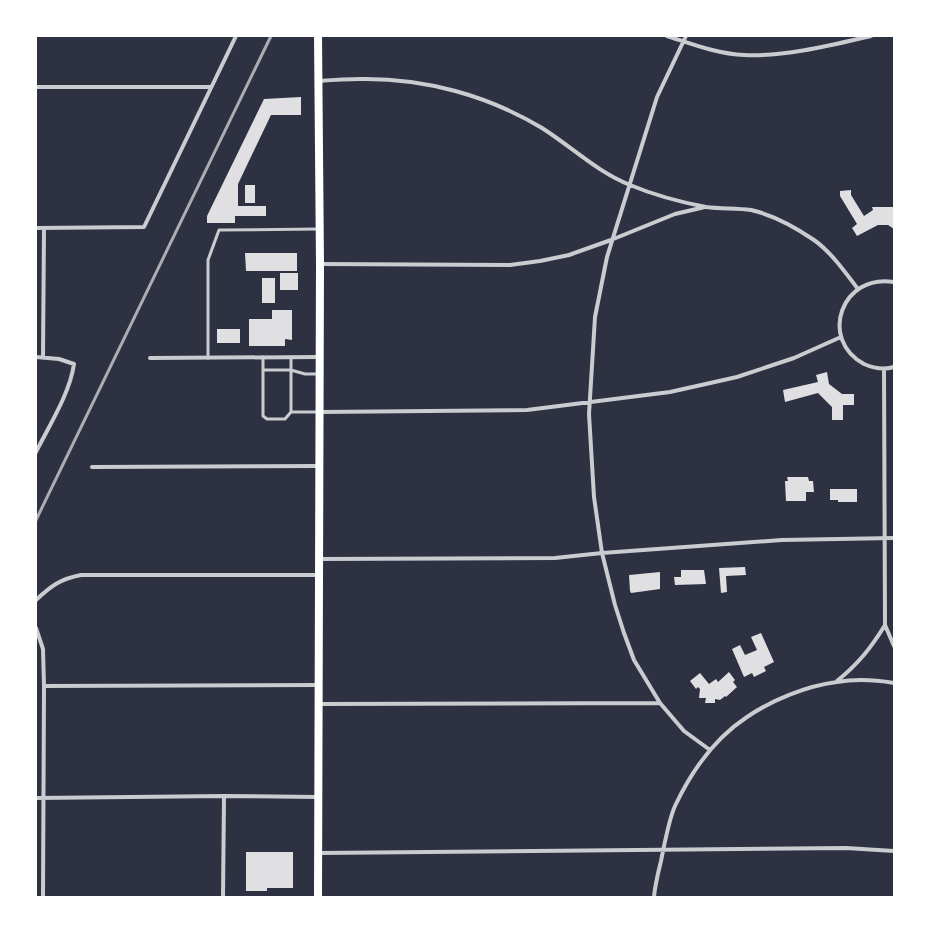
<svg xmlns="http://www.w3.org/2000/svg" width="930" height="933" viewBox="0 0 930 933" font-family="Jost,sans-serif">
  <style>
    .building { fill: #e0e0e3 }
    .lines { fill: none; stroke-linecap: round; stroke-linejoin: round }
    .service { stroke: #caccd0; stroke-width: 3 }
    .minor { stroke: #caccd0; stroke-width: 4 }
    .secondary { stroke: #fff; stroke-width: 8 }
    .rail { stroke: #abadb3; stroke-width: 3 }
  </style>
  <rect width="100%" height="100%" fill="#2d3142"/>
  <path class="building" d="M301,97v18h-30l-33,69v22h28v10h-31v7h-28v-7l57,-117z
    M245,185h10v18h-10z
    M851,190v5l13,21 9,-6 -1,-3h21l1,4v18l-6,-4h-10l-21,11 -5,-8 5,-4 -17,-28v-5z
    M245,253h52v18h-51z
    M280,273h18v17h-18z
    M262,278h13v25h-13z
    M272,310h20v30l-7,-1v7h-36v-27h23z
    M217,329h23v14h-23z
    M827,372l2,12 13,10h12v11h-11v15h-11v-13l-14,-14 -33,9 -2,-12 35,-8 -2,-7z
    M787,477h21l1,4h4l1,11h-8v9h-20l-1,-20h3z
    M830,489h27v13h-19v-2h-8z
    M745,567l1,8 -20,1 1,16 -6,1 -2,-25z
    M681,570h23l2,14 -31,1 -1,-8h7z
    M660,572v17l-29,4 -1,-2 -1,-16z
    M761,633l13,29 -10,5 2,4 -12,6 -2,-4 -8,4 -12,-28 8,-4 5,10 12,-5 -6,-13z
    M729,672l6,8 -2,2 4,5 -11,10 -1,-1 -5,4 -5,-1v4h-10l1,-5h-7l1,-9 -2,-2 -2,2 -6,-8 10,-8 9,11 7,-5 2,3z
    M246,852h47v36h-26v3h-21z"/>
  <g class="lines">
    <path class="service" d="M263,357v59l4,3h18l6,-7h27
      M291,357v55
      M208,358v-98l11,-30 100,-1
      M263,370h28l14,4h14"/>
    <path class="minor" d="M667,36c25,8 51,18 77,19 41,2 88,-10 127,-19
      M686,36l-29,61 -50,160 -12,60 -6,97 5,83 8,56 13,52 9,28 10,27 26,43 24,28 26,19
      M318,81c14,-1 28,-2 42,-2 64,-1 127,16 182,49 30,19 55,44 88,57 24,10 50,17 76,22 15,2 30,1 45,3 22,5 44,17 63,30 17,12 31,32 44,49
      M36,87h175
      M36,228l108,-1 92,-191
      M320,264l190,1 30,-4 29,-6 42,-15 64,-26 30,-7
      M894,282c-52,-9 -76,57 -30,82 9,4 20,6 30,3
      M36,357l23,2 15,5c-4,29 -25,62 -38,88
      M43,357l1,-129
      M150,358l169,-1
      M884,369l1,256 9,21
      M320,412l207,-2 143,-18 67,-15 57,-19 47,-21
      M92,467l227,-1
      M319,559l236,-1 47,-5 180,-13 112,-2
      M36,600c15,-14 24,-21 45,-25h238
      M36,628l7,21 1,37 -1,211
      M837,681c21,-17 34,-33 48,-56
      M44,686l275,-1
      M319,704l341,-1
      M36,798l188,-2 94,1
      M319,853l527,-5 48,3
      M223,897l1,-101
      M654,897c1,-12 4,-24 7,-36 3,-15 8,-42 14,-55 16,-34 40,-68 72,-89 25,-17 59,-31 90,-35 18,-3 39,-2 57,1"/>
    <path class="secondary" d="M318,897l2,-633 -2,-228"/>
    <path class="rail" d="M36,520l235,-484"/>
  </g>
  <rect width="930" height="933" fill="none" stroke="#ffffff" stroke-width="74"/>
</svg>
